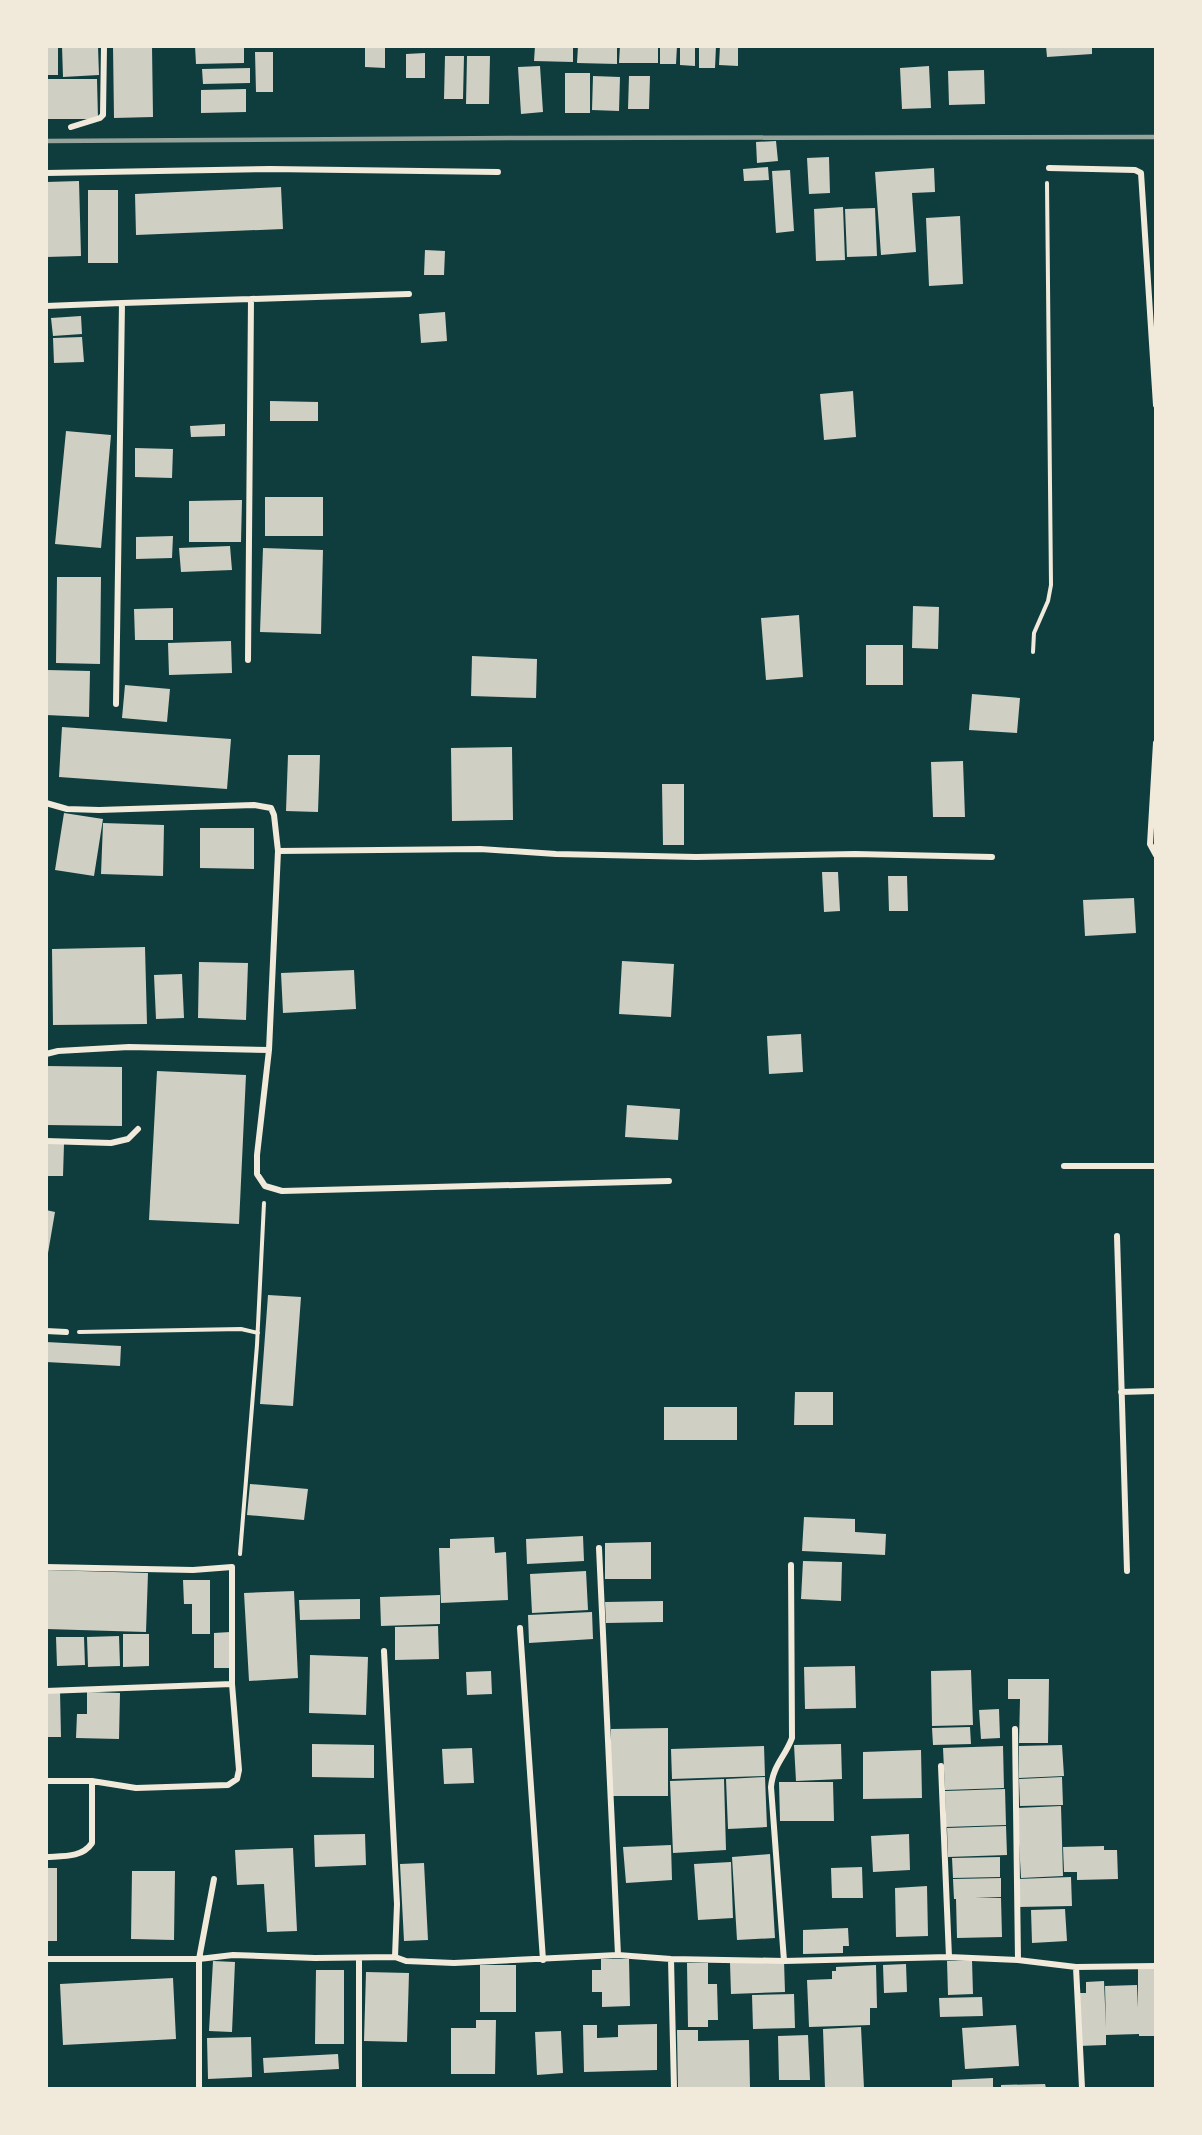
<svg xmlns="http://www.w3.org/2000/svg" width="1202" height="2135" viewBox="0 0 1202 2135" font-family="'Noto Serif',serif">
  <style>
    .building { fill: #cfcfc3 }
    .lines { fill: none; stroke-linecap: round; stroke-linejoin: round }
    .path { stroke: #f1e9da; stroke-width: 4 }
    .minor { stroke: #f1e9da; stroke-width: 6 }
    .rail { stroke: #97a49c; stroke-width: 4.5 }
  </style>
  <rect width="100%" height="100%" fill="#0f3d3e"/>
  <path class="building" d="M46,46h12v29h-12z
    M62,46h36l1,29 -36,2z
    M113,46h39l1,71 -39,1z
    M195,46h49v17l-48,1z
    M365,46h20v22l-20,-1z
    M535,46h38v16l-39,-1z
    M578,46h39v18l-40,-1z
    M620,46h38v17h-39z
    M660,46h17l-1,18h-16z
    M680,46h15v20l-15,-1z
    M699,46h17l-1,22h-16z
    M720,46h18v20l-19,-1z
    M1046,46h46v8l-45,3z
    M255,52h18v40h-17z
    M425,53v25h-19v-24z
    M445,56h19l-1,43h-19z
    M467,56h23l-1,48h-23z
    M540,66l3,46 -22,2 -3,-47z
    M929,66l2,42 -29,1 -2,-41z
    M250,68v15l-47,1 -1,-15z
    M984,70l1,34 -36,1 -1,-34z
    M565,73h25v40h-25z
    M593,76l27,1 -1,34 -27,-1z
    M629,76h21l-1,33h-21z
    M46,79h51l1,40h-52z
    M246,89v23l-45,1v-23z
    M776,141l2,20 -21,2 -1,-21z
    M829,157l1,36 -21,1 -2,-36z
    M768,167l1,13 -25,1 -1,-12z
    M934,168l1,24 -23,1 4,59 -35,3 -6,-83z
    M790,170l4,61 -18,2 -4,-62z
    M79,181l2,75 -35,1v-75z
    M281,187l2,42 -147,6 -1,-41z
    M88,190h30v73h-30z
    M843,207l2,53 -29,1 -2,-52z
    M875,208l2,48 -30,1 -2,-48z
    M960,216l3,68 -34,2 -3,-68z
    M425,250l20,1 -1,24h-20z
    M445,312l2,29 -26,2 -2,-29z
    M81,316l1,18 -29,2 -2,-18z
    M82,337l2,25 -30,1 -1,-25z
    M853,391l3,46 -32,3 -4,-46z
    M270,401l48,1v19h-48z
    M225,424v12l-34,1 -1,-11z
    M66,431l45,4 -10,113 -46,-4z
    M135,448l38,1 -1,29 -37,-1z
    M265,497h58v39h-58z
    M242,500l-1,42h-52v-41z
    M173,536l-1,22 -36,1v-22z
    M230,546l2,24 -51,2 -2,-24z
    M263,548l60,2 -2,84 -61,-2z
    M57,577h44l-1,87 -44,-1z
    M913,606l26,1 -1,42 -26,-1z
    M173,608v32h-38l-1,-31z
    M799,615l4,62 -37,3 -5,-62z
    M231,641l1,32 -63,2 -1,-32z
    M866,645h37v40h-37z
    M472,656l65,3 -1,39 -65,-2z
    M47,670l43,1 -1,46 -43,-2z
    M125,685l45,4 -3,33 -45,-4z
    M972,694l48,4 -3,35 -48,-3z
    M62,727l169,12 -4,50 -168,-12z
    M512,747l1,73 -61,1 -1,-73z
    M288,755h32l-2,57 -32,-1z
    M963,761l2,56h-32l-2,-55z
    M662,784h22v61h-21z
    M64,813l39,6 -9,57 -39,-6z
    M103,823l61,2 -1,51 -62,-2z
    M200,828h54v41l-54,-1z
    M822,872h16l2,39 -16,1z
    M888,876h19l1,35h-19z
    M1134,898l2,35 -51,3 -2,-36z
    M145,947l2,77 -94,1 -1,-76z
    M622,961l52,3 -3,53 -52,-3z
    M199,962l49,1 -2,57 -48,-2z
    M354,970l2,39 -73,4 -2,-40z
    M182,974l2,44 -28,1 -2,-44z
    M801,1034l2,38 -34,2 -2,-38z
    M46,1066l76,1v59l-76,-1z
    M157,1071l89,4 -7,149 -90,-4z
    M627,1105l53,4 -2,31 -53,-3z
    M46,1143l18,1 -1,32h-17z
    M46,1210l9,2 -7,41h-2z
    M268,1295l33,2 -8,109 -33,-2z
    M46,1342l75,4 -1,20 -74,-4z
    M795,1392h38v33h-39z
    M664,1407h73v33h-73z
    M250,1484l58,5 -4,31 -57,-5z
    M804,1517l51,2v13l31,2 -1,21 -83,-4z
    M583,1536l1,25 -57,3 -1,-25z
    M494,1537l1,16 11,-1 2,48 -67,3 -2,-55h11v-9z
    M651,1542v37h-46v-36z
    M803,1561l39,1 -1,39 -40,-2z
    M46,1570l102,3 -2,59 -100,-3z
    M586,1571l2,39 -56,3 -2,-39z
    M183,1580h27v54h-18v-30h-8z
    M294,1591l4,87 -49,3 -5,-88z
    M440,1595v29l-59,2 -1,-29z
    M360,1599v20l-60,1 -1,-20z
    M663,1601v21l-57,1 -1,-21z
    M592,1612l1,27 -64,4 -1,-28z
    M438,1626l1,33 -44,1v-33z
    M230,1632l1,36h-17v-35z
    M123,1634h26v32l-26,1z
    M119,1636l1,30 -32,1 -1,-30z
    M56,1637h28l1,28 -28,1z
    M310,1655l58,2 -2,58 -57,-2z
    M855,1666l1,42 -51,1 -1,-42z
    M971,1670l2,55 -41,1 -1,-55z
    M491,1671l1,23 -25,1 -1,-23z
    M1008,1679h41l-1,64h-29l1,-44h-12z
    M60,1691l1,46h-15v-45z
    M87,1692l33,1 -1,46 -43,-1 1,-24h10z
    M999,1709l1,29 -19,1 -2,-29z
    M970,1727l1,17 -38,1 -1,-17z
    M668,1728v68h-57v-67z
    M312,1744l62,1v33l-62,-1z
    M841,1744l1,35 -46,2 -2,-36z
    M1062,1745l2,31 -45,2v-32z
    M764,1746l1,30 -93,3 -1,-30z
    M1003,1746l1,42 -59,2 -2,-42z
    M472,1748l2,35 -30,1 -2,-35z
    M921,1750l1,48 -59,1v-47z
    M765,1777l2,50 -39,2 -2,-50z
    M1062,1777l1,28 -43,1 -1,-27z
    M724,1779l2,71 -53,3 -3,-72z
    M779,1782h54l1,39h-54z
    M1005,1789l1,36 -60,2 -1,-36z
    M1061,1806l2,70 -42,2 -4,-70z
    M1006,1826l1,29 -59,2 -1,-29z
    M365,1834l1,31 -51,2 -1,-32z
    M909,1834l1,36 -37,2 -2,-36z
    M671,1845l1,35 -46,3 -3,-36z
    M1104,1846v4h13l1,29 -41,1v-8h-13l-1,-25z
    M293,1848l4,83 -30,1 -3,-48 -27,1 -2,-35z
    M770,1854l5,84 -38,2 -5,-83z
    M1000,1857v20l-47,1 -1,-20z
    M731,1862l2,56 -35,2 -4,-56z
    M424,1863l4,77 -24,1 -4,-77z
    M862,1867l1,31h-31l-1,-30z
    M46,1868h11v73h-11z
    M132,1871h43l-1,69 -43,-1z
    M1071,1877l1,29 -54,1 -1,-28z
    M1001,1878v19l-26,1h26l1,39 -45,1 -1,-39h-2l-1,-20z
    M927,1886l1,50 -32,1 -1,-49z
    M1065,1909l2,32 -35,2 -1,-33z
    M848,1928l1,18h-6v7l-40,1v-24z
    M601,1959h28l1,47 -28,1v-15h-10v-22h9z
    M972,1960l1,34 -25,1 -1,-34z
    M213,1961l22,1 -3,70 -23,-1z
    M784,1961l1,31 -54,2 -1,-31z
    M687,1963h21v21h9l1,36h-10v7h-20z
    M906,1964l1,28 -23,1 -1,-28z
    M480,1965h36v47h-36z
    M876,1965l1,43h-7v17l-61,2 -2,-47 25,-1v-8h4v-4z
    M1138,1968h18v68h-17v-2l-33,1v10l-27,1 -1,-53h8v-11l18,-1 2,47 -1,-42 32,-1 1,23z
    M316,1970h28v74h-29z
    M366,1972l43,1 -2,69 -43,-1z
    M173,1978l3,61 -113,6 -3,-61z
    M794,1994l1,34 -42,1 -1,-34z
    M982,1997l1,19 -43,1 -1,-19z
    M476,2020h20l-1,54h-44v-46h25z
    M657,2024v46l-73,2 -1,-47h14v13l21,-1v-12z
    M1016,2025l3,41 -54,3 -3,-41z
    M861,2027l3,61h-39l-2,-59z
    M677,2030h21v11l51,-1 1,48h-72z
    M561,2031l2,42 -26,2 -2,-43z
    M808,2035l2,45h-31l-1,-44z
    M251,2037l1,40 -44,2 -1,-41z
    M338,2054l1,15 -75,4 -1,-15z
    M993,2078v10h-41v-8z
    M1045,2084l1,4h-45v-3z"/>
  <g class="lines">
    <path class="path" d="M1033,652l1,-19 14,-32 3,-16 -4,-402
      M79,1332l162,-3 17,4
      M240,1554l17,-209 7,-142"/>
    <path class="minor" d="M71,127l29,-9 3,-3 1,-69
      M1049,168l86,2 6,3 15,232
      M46,173l224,-4 228,3
      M251,299l158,-5
      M122,303l129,-4 -3,361
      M46,306l76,-3 -6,401
      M1156,743l-6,101 6,11
      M46,803l21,6 32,1 155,-5 17,3 3,7 4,36 -9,199 -140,-3 -71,4 -12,3
      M278,851l202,-2 76,5 140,3 159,-3 137,3
      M269,1050l-12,105v19l8,12 17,5 387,-10
      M46,1141l65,2 17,-4 10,-10
      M1064,1166h92
      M1117,1236l10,335
      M46,1331l20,1
      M1121,1392l35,-1
      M599,1548l19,407
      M46,1567l147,3 39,-3v117l7,86 -2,9 -9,6 -92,3 -44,-7v62c-10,15 -29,13 -46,14
      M520,1628l23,332
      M384,1651l13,253 -2,53
      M46,1691l186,-7
      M1015,1729l3,231
      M941,1766l8,191
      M46,1781h46
      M46,1959h153l34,-4 82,3 80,-1 11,4 48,2 164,-8 53,4 113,2 165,-4 69,3 58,7 80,-1
      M671,1959l3,129
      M784,1961l-13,-174c2,-22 14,-30 21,-49l-1,-173
      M1076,1967l6,121
      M199,2088v-129l15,-80
      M359,2088v-130"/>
    <path class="rail" d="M46,141l480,-3 630,-1"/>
  </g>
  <rect width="1202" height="2135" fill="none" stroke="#f1e9da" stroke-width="96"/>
</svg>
